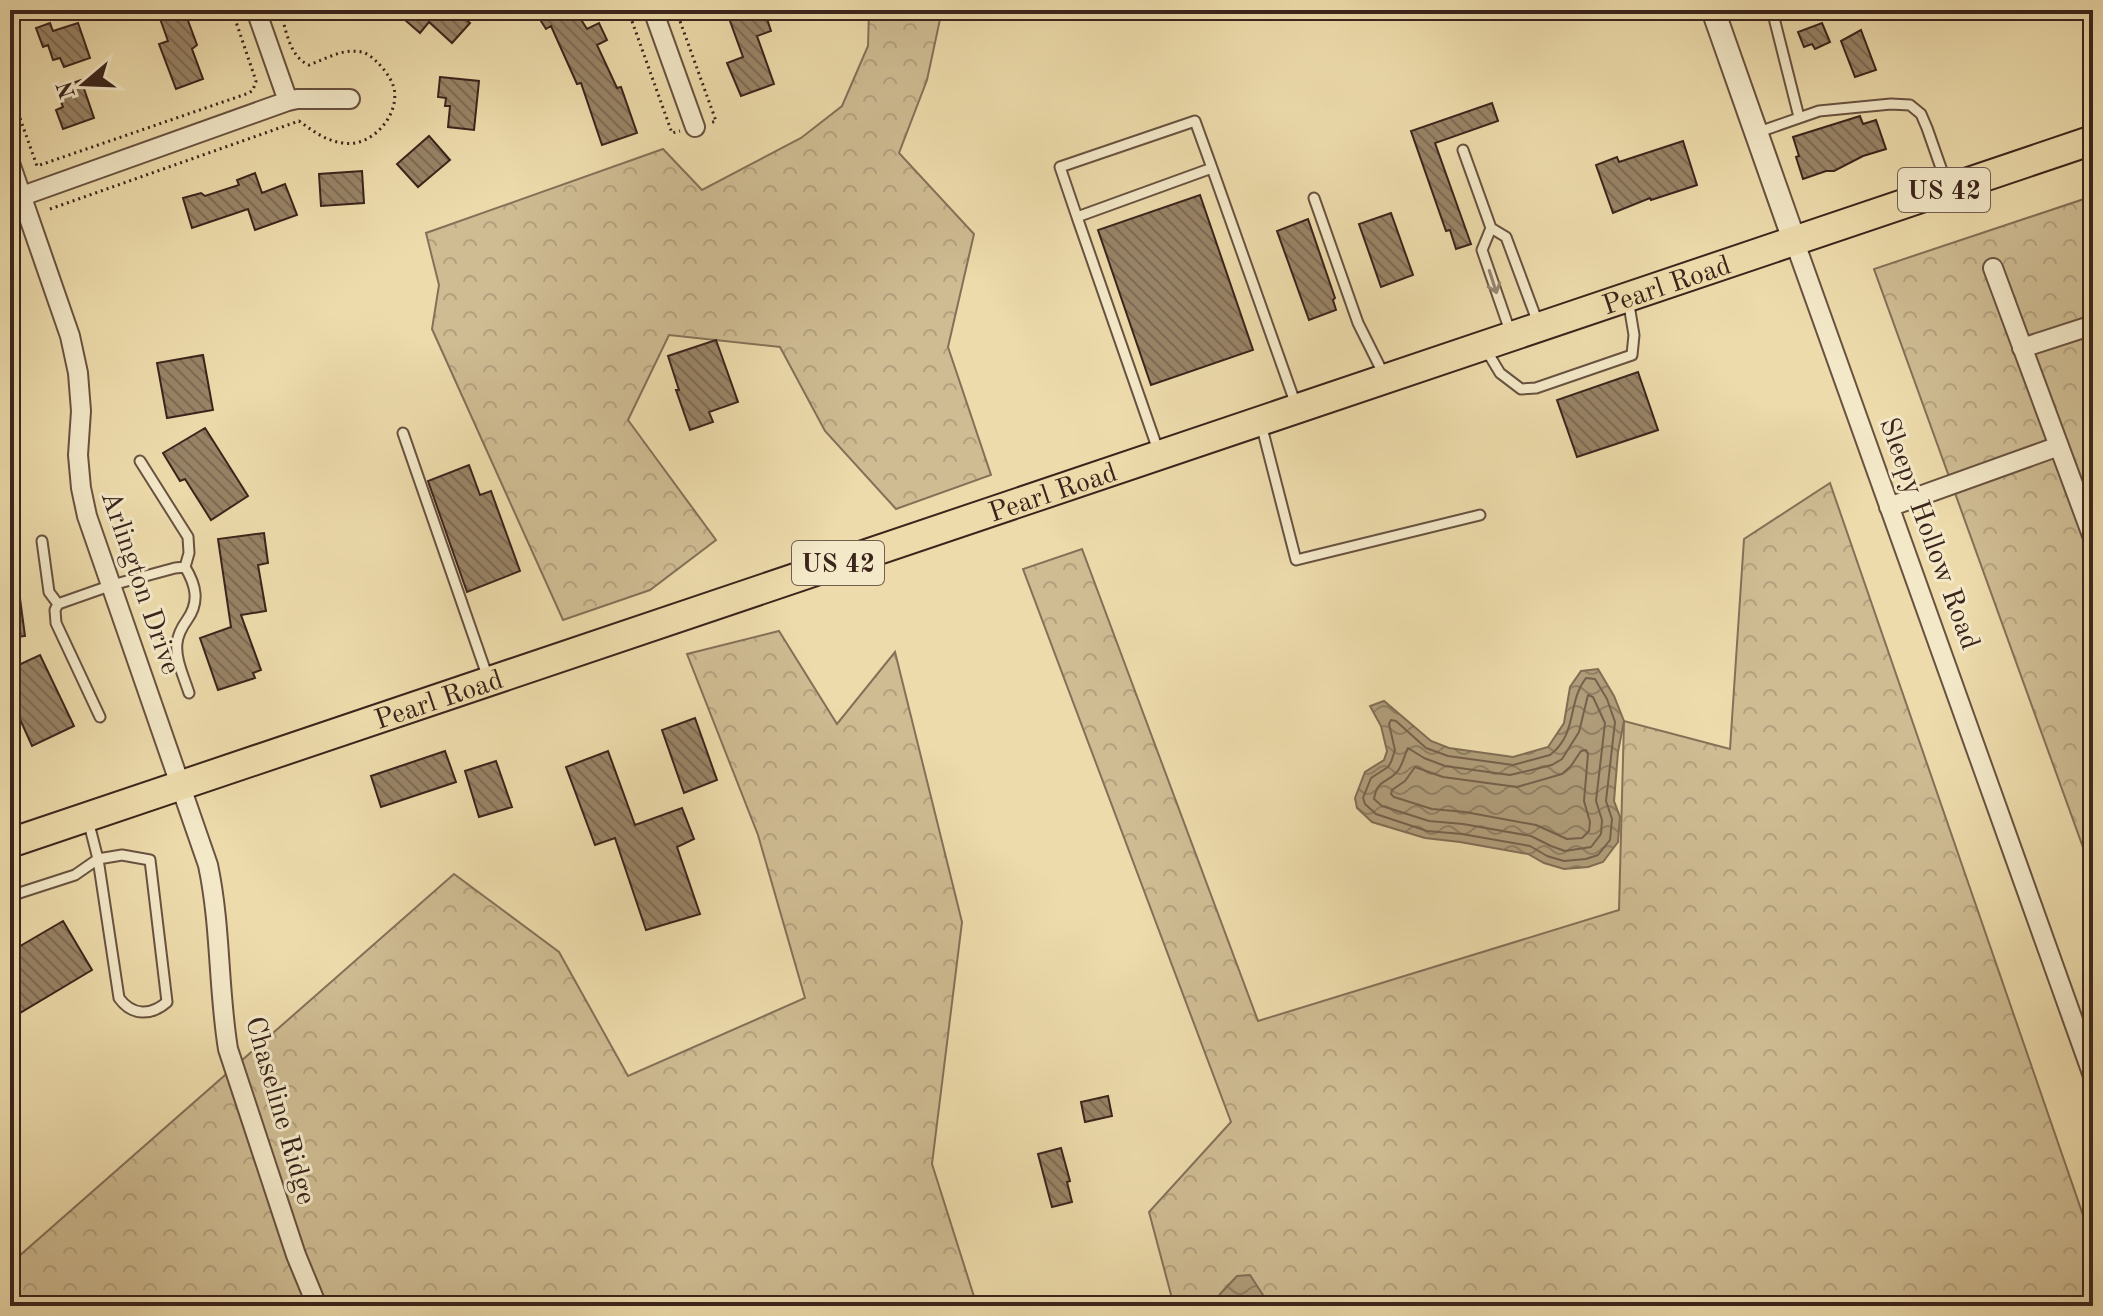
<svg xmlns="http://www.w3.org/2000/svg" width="2103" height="1316" viewBox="0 0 2103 1316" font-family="'Old Standard TT',serif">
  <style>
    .forest { fill: url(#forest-crowns); stroke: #857058; stroke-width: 2 }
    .water { fill: url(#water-waves); stroke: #816d54; stroke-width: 2 }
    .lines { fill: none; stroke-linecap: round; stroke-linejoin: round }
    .shore { stroke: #76604b; stroke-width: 2 }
    .building { fill: url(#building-back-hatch); stroke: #3b241c; stroke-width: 2 }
    .service-casing { stroke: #685240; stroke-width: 13 }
    .minor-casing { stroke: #685240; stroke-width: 22 }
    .tertiary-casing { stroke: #685240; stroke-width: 26 }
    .primary-casing { stroke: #3b241c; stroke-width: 32 }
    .path { stroke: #3b241c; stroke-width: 3; stroke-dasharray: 2 4; stroke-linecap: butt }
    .service { stroke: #f3e8c8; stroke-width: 9 }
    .minor { stroke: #f3e8c8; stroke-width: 18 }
    .tertiary { stroke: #f3e8c8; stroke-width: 22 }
    .primary { stroke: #eddbab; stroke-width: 28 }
    .oneway { stroke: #978672 }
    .labels { text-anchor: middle; stroke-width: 6; stroke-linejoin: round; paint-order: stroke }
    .shield { fill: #f3e8c8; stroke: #725f50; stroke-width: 2 }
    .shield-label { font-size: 26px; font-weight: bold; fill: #3b241c }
    .street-label { font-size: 28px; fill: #3b241c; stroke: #f3e8c8 }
  </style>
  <defs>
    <pattern id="forest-crowns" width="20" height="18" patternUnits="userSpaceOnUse" patternTransform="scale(2)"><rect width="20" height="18" fill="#cfbc93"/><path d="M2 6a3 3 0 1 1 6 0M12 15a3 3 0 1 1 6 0" fill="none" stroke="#b3a17e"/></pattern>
    <pattern id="water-waves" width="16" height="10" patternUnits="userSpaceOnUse" patternTransform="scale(2)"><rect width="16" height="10" fill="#b09d7a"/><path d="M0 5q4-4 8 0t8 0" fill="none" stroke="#908063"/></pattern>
    <pattern id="building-back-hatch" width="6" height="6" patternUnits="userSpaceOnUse" patternTransform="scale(2)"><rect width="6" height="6" fill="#988366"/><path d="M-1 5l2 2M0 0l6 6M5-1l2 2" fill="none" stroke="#7d6b53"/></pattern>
  </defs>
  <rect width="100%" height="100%" fill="#eddbab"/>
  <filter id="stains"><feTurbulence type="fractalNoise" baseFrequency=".0025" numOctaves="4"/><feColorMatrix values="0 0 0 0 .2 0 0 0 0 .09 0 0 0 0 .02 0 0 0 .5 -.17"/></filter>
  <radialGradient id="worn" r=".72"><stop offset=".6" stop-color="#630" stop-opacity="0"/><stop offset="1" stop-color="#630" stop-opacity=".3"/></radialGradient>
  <path class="forest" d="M869,10h73l-15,70 -28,73 75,81 -26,113 43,128 -95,34 -71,-78 -45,-84 -111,-12 -41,85 88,120 -66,50 -87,30 -131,-291 7,-44 -13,-52 237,-84 39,41 99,-52 41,-32 26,-60z
    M2093,196v679l-219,-606z
    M1830,483l263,761v62h-919l-25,-94 82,-90 -208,-553 59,-20 176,472 361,-111 5,-189 106,28 14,-210z
    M779,631l58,93 58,-72 67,270 -30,242 45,142h-967v-42l444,-390 105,78 69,124 177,-78 -47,-163 -71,-181z"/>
  <path class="water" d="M1598,669l16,27 10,25 -6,31 -4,49 6,16 -2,25 -15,20 -15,5 -24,2 -20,-6 -16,-9 -68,-12 -35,-4 -53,-16 -15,-14 -2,-10 10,-26 19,-12 3,-9 -6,-25 -11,-20 14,-5 47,40 18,7 64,9 35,-10 16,-24 6,-36 11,-16z
    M1250,1275l13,20 1,11h-49l5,-12 17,-18z"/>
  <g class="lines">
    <path class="shore" d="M1586,678l9,1 12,20 8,23 -9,79 6,18 -2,21 -12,15 -12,4 -22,2 -17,-5 -17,-10 -68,-12 -35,-3 -51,-17 -11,-10 -2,-6 8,-20 17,-11 3,-5 4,-12 -6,-26 2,-4 5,1 30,27 22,8 65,9 37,-10c28,-21 17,-53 36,-77z
      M1588,695l5,2 12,26 -9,78 6,19 -1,14 -10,13 -26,4 -14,-5 -20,-10 -68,-12 -34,-3 -47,-15 -8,-7c3,-19 11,-15 22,-26 7,-7 8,-18 12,-25l16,10 21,8 65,9 42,-10 10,-6 17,-27z
      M1586,750l2,4 -4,47 6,21 -1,9 -7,7 -15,1 -31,-14 -71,-13 -33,-3 -38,-12 -3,-3 1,-4 13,-9 10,-14 28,10 74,10 45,-13 9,-8 10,-15z"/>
  </g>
  <path class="building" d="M157,10h27l13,35 -5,4 11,30 -27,10 -17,-45 9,-3z
    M414,10h41l15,13 -18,20 -23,-21 -9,11 -15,-13z
    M534,10h41l12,19 12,-6 8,17 -10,5 20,43 4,-1 16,46 -35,12 -21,-62 -4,1 -26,-58 -5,3z
    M726,10h38l7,21 -14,5 17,48 -33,12 -14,-33 16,-6z
    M50,23l3,8 25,-8 12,35 -26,9 -4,-9 -7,2 -5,-15 -5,2 -7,-19z
    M1822,23l8,19 -15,7 -3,-5 -8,3 -6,-15z
    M1861,30l15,40 -21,7 -14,-36z
    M440,77l39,4 -5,49 -26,-3 2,-21h-5l1,-8 -8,-1z
    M81,80l13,38 -31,11 -7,-19 7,-3 -7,-18z
    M1492,103l6,18 -63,22 36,101 -15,5 -6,-19 -4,1 -35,-100z
    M1860,116l3,8 13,-4 10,29 -23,7 -29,15h-8l-23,8 -7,-22 3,-1 -6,-19z
    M429,136l21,24 -32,27 -21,-23z
    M1683,141l14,44 -46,15 -1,-2 -37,15 -17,-48 21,-8 2,5z
    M362,171l2,32 -43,3 -2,-32z
    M255,173l7,20 23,-9 12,31 -42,15 -7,-21 -56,19 -9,-30 18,-5 4,3 34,-11 -2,-5z
    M1200,195l53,155 -102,35 -53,-155z
    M1391,213l22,62 -32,12 -22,-63z
    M1308,219l27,79 -2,2 3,10 -27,10 -32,-89z
    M716,340l22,62 -29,10 4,10 -23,8 -14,-40h3l-11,-34z
    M203,355l10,55 -46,8 -10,-55z
    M1638,372l20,58 -81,27 -20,-57z
    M205,428l43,68 -37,24 -26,-41 -5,2 -17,-28z
    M469,465l11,30 11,-4 29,80 -53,21 -39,-111z
    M264,533l4,30 -10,2 8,46 -25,4 20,55 -8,3 2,5 -37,12 -18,-52 31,-11 -13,-88z
    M19,591l6,45 -15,2v-46z
    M40,655l34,71 -42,20 -22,-49v-28z
    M695,718l22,62 -33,13 -22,-63z
    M445,751l11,31 -75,25 -10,-31z
    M608,751l27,74 47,-17 12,31 -17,8 23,67 -54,16 -31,-92 -20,7 -29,-78z
    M496,761l16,46 -33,10 -14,-46z
    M63,921l29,49 -82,49v-67z
    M1108,1096l4,20 -27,6 -4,-20z
    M1061,1148l9,33 -3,1 5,20 -20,5 -14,-53z"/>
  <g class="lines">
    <defs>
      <path id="service" d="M1772,10l27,107
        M1756,133l63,-22 72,-7 19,1 11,9 6,14 20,57
        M1463,150l28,78 15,9 32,86
        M1314,198l44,125 26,52
        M1077,217l-17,-50 135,-46 17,47
        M1491,228l-9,22 29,84
        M1485,348l15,25 21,16 15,-1 96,-33 2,-20 -6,-36
        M1261,424l35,136 184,-45
        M403,433l85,245
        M1158,450l-81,-233 135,-49 84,237
        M140,461l48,76 1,16 -4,14
        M42,541l7,51 9,12
        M100,717l-44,-94 -1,-13 3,-6 54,-19 63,-17 10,-1c11,18 15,35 2,53 -5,7 -9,14 -10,23 -2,16 7,34 12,50
        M122,855l28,5 17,142c-16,14 -35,14 -48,-4l-21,-139z
        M10,896l65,-21 23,-16 -10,-39"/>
      <path id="minor" d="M256,10l32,91
        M653,10l42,117
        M10,163l60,173 8,37 3,38 -3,44 3,33 6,28 121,349c13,61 10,123 20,184l68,206 21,51
        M11,200l277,-99 9,-2h53
        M1794,240l299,836
        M1993,268l100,270
        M2022,348l71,-23
        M1889,507l170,-61"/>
      <path id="tertiary" d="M1713,10l81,230"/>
      <g id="primary">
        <path id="s1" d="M10,843l2083,-703"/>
      </g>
    </defs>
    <use href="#service" class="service-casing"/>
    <use href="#minor" class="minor-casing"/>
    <use href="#tertiary" class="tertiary-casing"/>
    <use href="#primary" class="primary-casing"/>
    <path class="path" d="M628,10l44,123 8,-2
      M676,10l40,111 -6,2
      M10,90l27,76 212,-73 4,-3 3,-9 -24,-71
      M50,209l249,-88c14,10 27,20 44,22 28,5 57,-27 51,-55 -3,-10 -10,-19 -17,-26 -4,-4 -10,-9 -15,-10 -20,-4 -36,7 -53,13 -20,-8 -23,-36 -29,-55"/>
    <use href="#service" class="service"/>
    <use href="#minor" class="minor"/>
    <use href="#tertiary" class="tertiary"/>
    <use href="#primary" class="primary"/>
  </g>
  <defs><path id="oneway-shaft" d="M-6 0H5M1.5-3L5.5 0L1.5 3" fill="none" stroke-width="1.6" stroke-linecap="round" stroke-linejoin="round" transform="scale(2)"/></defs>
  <use class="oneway" href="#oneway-shaft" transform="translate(1493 282) rotate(72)"/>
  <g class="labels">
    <g class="shield">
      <rect x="1898" y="168" width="92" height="44" rx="6"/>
      <rect x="792" y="541" width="92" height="44" rx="6"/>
    </g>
    <g class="shield-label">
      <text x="1944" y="199">US 42</text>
      <text x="838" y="572">US 42</text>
    </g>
    <g class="street-label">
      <text dy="10" stroke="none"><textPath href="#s1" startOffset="1748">Pearl Road</textPath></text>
      <text dy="10" stroke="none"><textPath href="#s1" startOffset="1100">Pearl Road</textPath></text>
      <text transform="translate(1931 533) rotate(70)" y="10">Sleepy Hollow Road</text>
      <text transform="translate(142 582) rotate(71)" y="10">Arlington Drive</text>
      <text dy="10" stroke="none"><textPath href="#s1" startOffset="452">Pearl Road</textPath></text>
      <text transform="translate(282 1110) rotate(74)" y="10">Chaseline Ridge</text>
    </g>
  </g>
  <rect width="2103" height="1316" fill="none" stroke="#eddbab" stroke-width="40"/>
  <rect x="12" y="12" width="2079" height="1292" fill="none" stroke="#3b241c" stroke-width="4"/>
  <rect x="20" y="20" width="2063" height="1276" fill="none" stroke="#3b241c" stroke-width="2"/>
  <g transform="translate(84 84) rotate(251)" stroke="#f3e8c8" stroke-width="6" paint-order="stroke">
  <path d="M0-6L14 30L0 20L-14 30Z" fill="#3b241c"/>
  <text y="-12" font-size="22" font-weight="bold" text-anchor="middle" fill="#3b241c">N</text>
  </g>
  <rect width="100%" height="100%" filter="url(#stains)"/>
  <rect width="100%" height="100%" fill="url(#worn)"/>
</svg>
